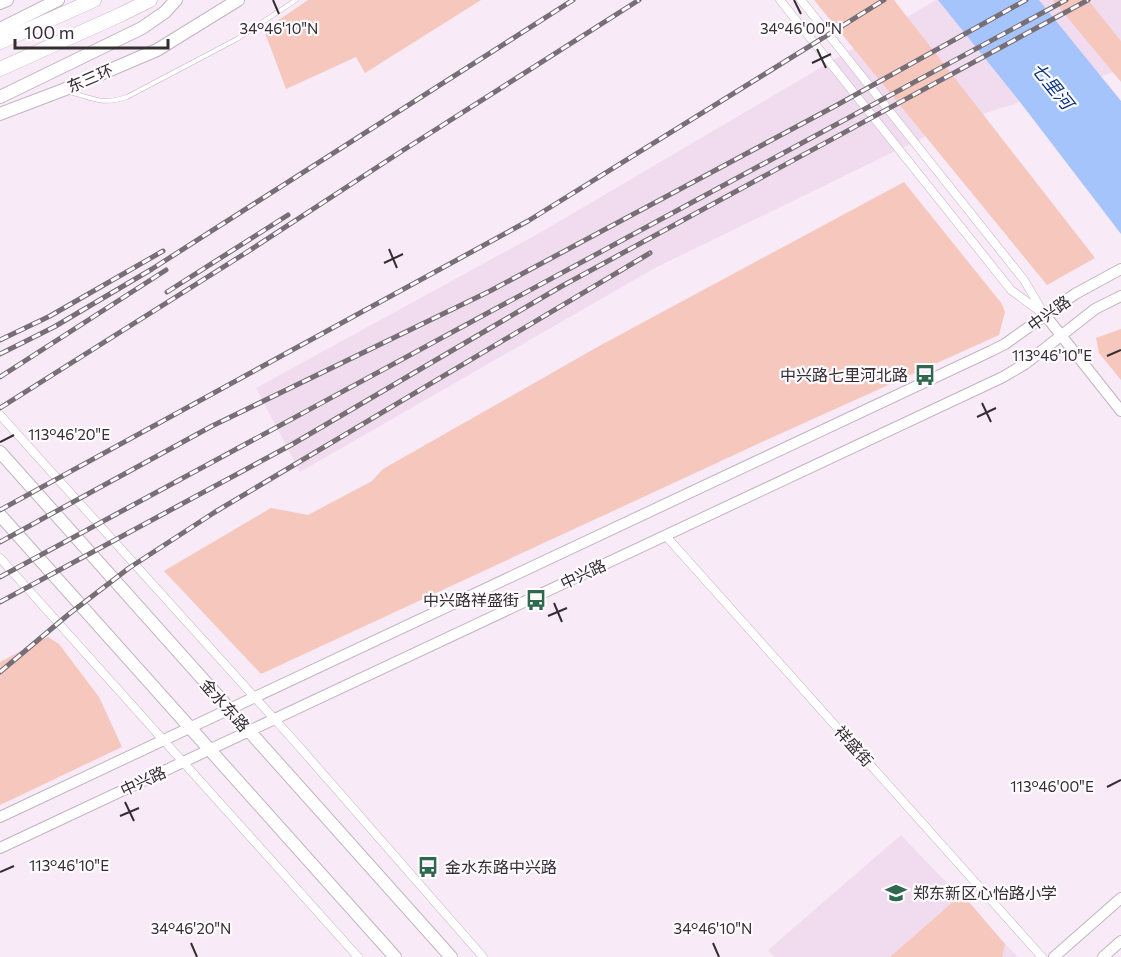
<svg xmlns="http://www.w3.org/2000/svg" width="1121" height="957" viewBox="0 0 1121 957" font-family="Commissioner,'Noto Sans SC',sans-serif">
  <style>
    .built { fill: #f0dcee }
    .green { fill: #f6c7bc }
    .water { fill: #a5c4fc }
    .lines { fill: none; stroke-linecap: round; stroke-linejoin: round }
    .service-casing { stroke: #c1b4c1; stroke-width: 5 }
    .minor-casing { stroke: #c1b4c1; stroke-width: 9 }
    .tertiary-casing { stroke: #c1b4c1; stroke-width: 12 }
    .primary-casing { stroke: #c1b4c1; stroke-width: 14 }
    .trunk-casing { stroke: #c1b4c1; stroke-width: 15 }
    .service { stroke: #fff; stroke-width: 4 }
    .minor { stroke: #fff; stroke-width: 8 }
    .tertiary { stroke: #fff; stroke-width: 10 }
    .primary { stroke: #fff; stroke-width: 12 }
    .trunk { stroke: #fff; stroke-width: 14 }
    .rail-casing { stroke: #776e76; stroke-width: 5 }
    .rail { stroke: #fefbfe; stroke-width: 3; stroke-dasharray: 9; stroke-linecap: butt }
    .ticks { fill: none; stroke: #342e33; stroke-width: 2 }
    .labels { text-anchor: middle; stroke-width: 4.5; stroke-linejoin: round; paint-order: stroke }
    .street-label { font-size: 16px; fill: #342e33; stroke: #fefbfe }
    .poi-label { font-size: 16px; fill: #342e33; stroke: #fefbfe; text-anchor: end }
    .water-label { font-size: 18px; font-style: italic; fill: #0f3784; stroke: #fefbfe }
    .ticks-label { font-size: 15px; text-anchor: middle; fill: #342e33; stroke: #fefbfe; stroke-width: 4.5; stroke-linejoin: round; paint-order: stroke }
  </style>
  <rect width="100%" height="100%" fill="#f8eaf7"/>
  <path class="built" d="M936,0h185v70l-170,54 -296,144 -355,204 -44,-84 287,-157z
    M901,835l117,122h-244l-6,-7z"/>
  <path class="green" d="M308,0h173l-116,73 -9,-16 -70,32 -22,-59z
    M814,0h80l201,258 -48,27z
    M1053,0h35l33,41v41z
    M904,182l98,122 3,8 -6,23 -237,107 -501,232 -97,-103 107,-63 37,7 64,-34 11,-12 218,-124z
    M1121,329v51l-22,-27 -3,-15z
    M48,637l11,7 40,53 23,50 -122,58v-143z
    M962,894l43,50 -3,13h-112z"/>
  <path class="water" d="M938,0h101l82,101v133l-101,-132z"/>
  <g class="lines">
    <defs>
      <path id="service" d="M70,92c24,7 33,13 57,5l110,-58 59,-39"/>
      <path id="minor" d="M780,0l231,290 34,25
        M801,0l223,280 19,32
        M0,415l296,328 187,214
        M665,535l377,422
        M0,558l358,399"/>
      <path id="tertiary" d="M1045,315l76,96
        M0,817l991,-466 14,-7 70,-50 46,-25
        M0,848l1003,-471 22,-13 70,-55 26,-13
        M1054,957l67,-59
        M1103,957l18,-16"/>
      <path id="primary" d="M0,3l7,-3
        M0,29l58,-29
        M0,97l142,-69 23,-16 11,-12
        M0,114l63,-24 94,-40 81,-50
        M0,452l451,505
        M0,515l395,442"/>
      <path id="trunk" d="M0,42l94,-42
        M0,69l122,-55 28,-14"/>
    </defs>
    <use href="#service" class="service-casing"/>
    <use href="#minor" class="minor-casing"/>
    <use href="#tertiary" class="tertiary-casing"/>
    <use href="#primary" class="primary-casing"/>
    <use href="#trunk" class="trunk-casing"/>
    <use href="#service" class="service"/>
    <use href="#minor" class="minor"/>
    <use href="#tertiary" class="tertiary"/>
    <use href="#primary" class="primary"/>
    <use href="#trunk" class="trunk"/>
    <defs>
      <path id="rail" d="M167,292l121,-77
        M0,340l50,-24 113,-65
        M0,354l54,-27 98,-58 421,-269
        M0,377l166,-107
        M0,408l244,-154 158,-103 237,-151
        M0,510l528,-289 356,-221
        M0,542l212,-116 278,-135 347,-186 189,-105
        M0,577l1066,-577
        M0,602l291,-157 271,-159 526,-286
        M0,672l69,-58 60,-46 86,-56 435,-259"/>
    </defs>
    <use href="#rail" class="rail-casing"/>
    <use href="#rail" class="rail"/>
  </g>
  <path class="ticks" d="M273,0l6,14M794,0l7,14M817,49l9,19M812,63l19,-9M389,249l8,19M384,263l19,-9M1107,356l14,-6M982,403l9,19M977,417l19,-9M0,442l14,-7M554,603l8,19M548,616l19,-8M1107,787l14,-7M125,802l9,19M120,816l19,-8M0,872l14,-6M191,943l6,14M713,943l6,14"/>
  <defs>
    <symbol id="bus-bare" viewBox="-9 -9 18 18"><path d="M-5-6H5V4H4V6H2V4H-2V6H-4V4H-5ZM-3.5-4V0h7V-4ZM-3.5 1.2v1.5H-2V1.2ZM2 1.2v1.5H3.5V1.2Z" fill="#2f674f" stroke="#fefbfe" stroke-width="2.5" paint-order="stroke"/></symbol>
    <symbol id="school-bare" viewBox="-9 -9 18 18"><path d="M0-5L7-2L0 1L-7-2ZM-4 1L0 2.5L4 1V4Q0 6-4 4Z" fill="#2f674f" stroke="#fefbfe" stroke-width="2.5" paint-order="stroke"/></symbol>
  </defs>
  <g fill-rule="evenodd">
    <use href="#bus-bare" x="910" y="360" width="30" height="30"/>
    <use href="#bus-bare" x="521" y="585" width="30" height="30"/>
    <use href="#bus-bare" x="413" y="852" width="30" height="30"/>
    <use href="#school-bare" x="881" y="878" width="30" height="30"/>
  </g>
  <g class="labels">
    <g class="street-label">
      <text transform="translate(90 78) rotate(-23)" y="6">东三环</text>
      <text transform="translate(1049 313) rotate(-36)" y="6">中兴路</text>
      <text transform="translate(583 574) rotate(-25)" y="6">中兴路</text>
      <text transform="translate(225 705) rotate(48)" y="6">金水东路</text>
      <text transform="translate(854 746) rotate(48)" y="6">祥盛街</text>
      <text transform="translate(143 781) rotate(-25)" y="6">中兴路</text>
    </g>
    <g class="poi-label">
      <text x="908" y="381">中兴路七里河北路</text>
      <text x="519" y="606">中兴路祥盛街</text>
      <text x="445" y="873" text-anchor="start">金水东路中兴路</text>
      <text x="913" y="899" text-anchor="start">郑东新区心怡路小学</text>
    </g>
    <g class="water-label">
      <text transform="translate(1052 86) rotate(51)" y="6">七里河</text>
    </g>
  </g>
  <g class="ticks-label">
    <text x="279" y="34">34°46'10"N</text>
    <text x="801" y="34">34°46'00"N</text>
    <text x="1052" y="361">113°46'10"E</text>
    <text x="69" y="440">113°46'20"E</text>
    <text x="1052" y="792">113°46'00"E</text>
    <text x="69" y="871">113°46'10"E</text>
    <text x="713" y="934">34°46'10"N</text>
    <text x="191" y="934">34°46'20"N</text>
  </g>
  <path d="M15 39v9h153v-9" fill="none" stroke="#342e33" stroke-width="3"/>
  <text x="24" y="39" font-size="18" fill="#342e33" stroke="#fefbfe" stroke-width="4.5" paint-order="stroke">100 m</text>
</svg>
